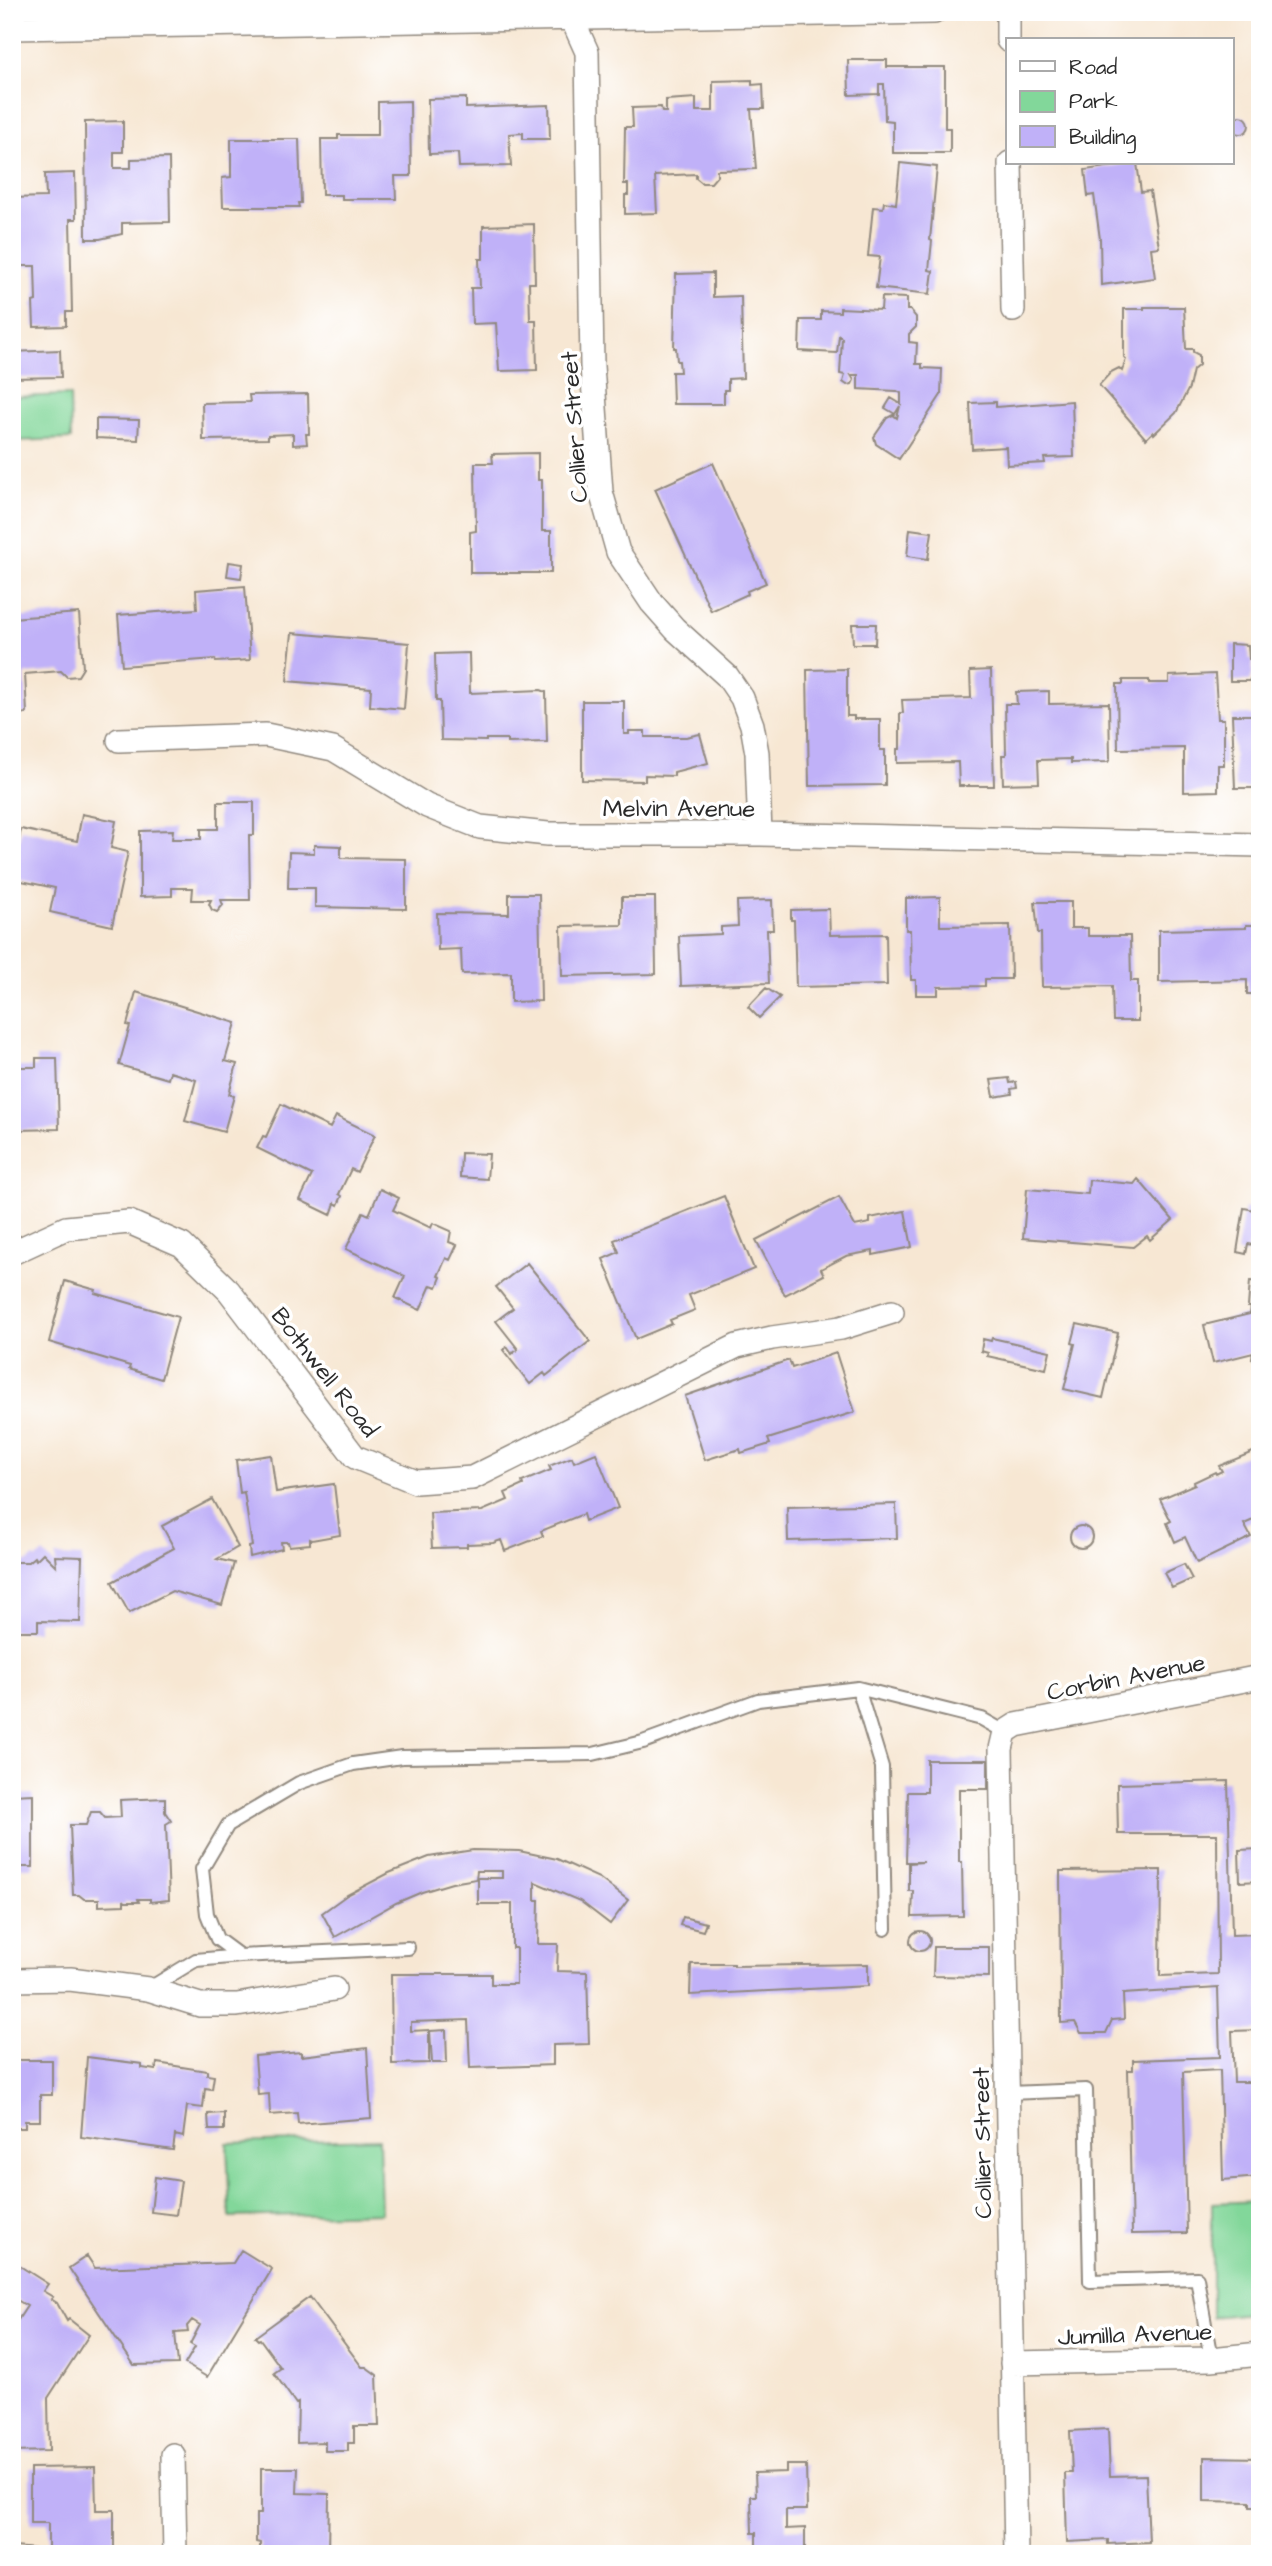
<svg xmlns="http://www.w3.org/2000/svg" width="1272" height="2566" viewBox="0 0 1272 2566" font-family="'Architects Daughter',sans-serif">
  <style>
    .green { fill: #82d79a; stroke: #568162; stroke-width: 2 }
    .building { fill: #c0b1f8 }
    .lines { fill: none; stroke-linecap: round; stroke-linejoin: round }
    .lane-casing { stroke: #91897f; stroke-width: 16 }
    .street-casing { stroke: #91897f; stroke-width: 26 }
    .lane { stroke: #fff; stroke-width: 12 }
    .street { stroke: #fff; stroke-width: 23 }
    .labels { text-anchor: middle; stroke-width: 7; stroke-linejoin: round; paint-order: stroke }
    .street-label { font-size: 24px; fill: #2b2b2b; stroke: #fff }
  </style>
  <rect width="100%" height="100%" fill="#fff"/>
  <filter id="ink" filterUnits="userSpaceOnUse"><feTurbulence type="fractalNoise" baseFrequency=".0143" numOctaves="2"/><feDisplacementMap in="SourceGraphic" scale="14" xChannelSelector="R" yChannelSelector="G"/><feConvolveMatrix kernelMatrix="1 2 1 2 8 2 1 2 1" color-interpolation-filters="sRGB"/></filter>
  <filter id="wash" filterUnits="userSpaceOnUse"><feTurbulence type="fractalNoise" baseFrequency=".00686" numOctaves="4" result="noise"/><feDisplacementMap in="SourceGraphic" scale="28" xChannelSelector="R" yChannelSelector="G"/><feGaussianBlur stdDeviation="1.57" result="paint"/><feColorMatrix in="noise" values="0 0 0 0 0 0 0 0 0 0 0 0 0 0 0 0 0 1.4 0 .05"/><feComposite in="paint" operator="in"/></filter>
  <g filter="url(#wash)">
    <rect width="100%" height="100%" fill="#f7e7d3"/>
    <path class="green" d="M70,395l1,44 -59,2v-44z
      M379,2139l2,74 -151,4 -3,-74z
      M1260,2201v111l-48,5v-114z"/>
    <g id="blocks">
      <path class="building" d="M848,60h39v7h58v61h5v25h-57v-32l-8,-1 -1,-36h-5v10l-30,1z
        M752,80v5l11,-1 1,25h-13l5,60 -39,1v6l-6,7h-9l-6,-5v-4l-41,2 2,37 -32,1v-19h3v-11h-4l1,-57h8l-1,-19 29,-1 1,5h4v-12l30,-2v13h17v-30z
        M466,98v10l83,-3 1,34h-27v-6l-14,1 2,32 -52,1 -1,-14 -29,1 -1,-55z
        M410,101l1,75h-16l1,23h-54v-4h-20l-1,-56h17v-4h40v-33z
        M1231 125a9 9 0 1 1 18 0a9 9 0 1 1-18 0Z
        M123,121v31h-9v16h17v-9l38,-1 1,64 -48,1v11l-22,5h-14l-1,-117z
        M231,139h68l2,64h-3l1,4h-76l-1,-29 9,-1z
        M900,163l37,4 -7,73 2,1 -3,29 4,1 -3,23 -54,-6 4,-31 -12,-1 5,-49 10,1 1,-6 12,2z
        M1134,163h3l4,29 9,-1 9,56 -8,1 4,30 -54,7 -1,-46 -6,-44 -6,1 -3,-26z
        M75,173l1,46h-6l2,93h-6v14l-32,1 -1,-25 3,-1 -1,-35h-17l-1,-5 -5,1v-64l34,-1 -1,-23z
        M534,224l1,59h-6l1,37h6l1,50 -38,1 -3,-48 -24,1 -1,-36h9l-1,-29h4v-33z
        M713,273v24l28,-1 2,82 -15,1v11h-4v14h-51l-1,-32h8l-1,-11h-2l-1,-13h-2l2,-74z
        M882,297l25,1v12h3l6,7v10l-7,7v8l8,1 -1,21h6v4l20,1 -1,26 -42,64 -23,-15 -2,-7 13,-19 6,-3 4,3 3,-12 -5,8 -10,-6 6,-10 10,6v-11l-4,-2 -39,-2v-14h-7l3,5 -2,4 -5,1 -4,-3 2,-7 -5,-1 2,-36 -3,-2 -2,17 -38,-2 1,-31h21v-9l19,1v-4l41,2z
        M1144,307h40l2,42h7v3l6,3v10l-6,5 -4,18 -13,25 -22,21 -1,-2 -7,7 -47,-54 12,-13 8,-4 3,3 4,-12 -2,-2v-48h20z
        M60,350l1,27 -49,1v-26z
        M308,394l1,40h-3l1,10 -14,1v-11l-25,1v4l-65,1 -1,-37 48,-1 -1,-7z
        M1072,401l2,56 -30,1 1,5 -38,2 -1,-18 -34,2 -2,-46 26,-1v5z
        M96,419l43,1 -1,20 -42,-2z
        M538,453v27h4v51h9v42h-81v-41l6,-1 -1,-68h18l-1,-9z
        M713,463l53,120 -19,8 1,3 -37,17 -56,-122z
        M910,529l22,3 -4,27 -21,-3z
        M229,562l14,2 -2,14 -14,-2z
        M245,586l5,74 -34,2 -1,-3 -93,7 -4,-51 79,-6 -1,-19z
        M79,613l4,55 -5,8 -11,1 -6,-6 -36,3 2,39 -15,2v-97z
        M852,624h24l-1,20h-22z
        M292,633l117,10 -5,66 -34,-3 1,-18 -84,-7z
        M1230,644l18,1 1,14h4l-1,17 -3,5h-19z
        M469,653l1,40 71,-3 5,2 1,50 -40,1v-4h-21v2l-45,-1 -1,-39h-4l-1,-47z
        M847,669v47h7v3h26v31h5v35l-76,1 -2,-116z
        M991,670l3,116h-35l-1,-24 -61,1v-14h3v-36h3l-1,-13 69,-2 -1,-27z
        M1215,674l3,45h6v46h-6v26l-34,1v-44l-66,1 -1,-65h6v-4h26v3h20v-7z
        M1049,691v13l60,-1 1,56 -2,3 -37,1v-4l-33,1 1,23 -36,1 -1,-29h4l-1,-51h12l-1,-12z
        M582,701h42v33h5v-3h16v6h41l14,-3 8,29 -34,9v4l-29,-1v6l-63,-1z
        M1232,715h28v73h-25z
        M218,802h36v33h-5l1,65h-29l2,5 -6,7 -5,-2 -3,-6 2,-4h-19l1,-12h-21v8l-32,1v-66l33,-1 -1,9h29v-10h17z
        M82,814l34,7 -5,27 17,4 -16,74 -62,-14 5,-24 -43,-9 9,-50 56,12z
        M314,845l27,1v12l65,1v50l-91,-2v-19h-27l1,-36 25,1z
        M509,894h30l2,107 -30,1v-29l-49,1 -1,-25 -23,1 -1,-37 72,1z
        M622,897h33l1,77 -94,2 -1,-50 61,-1z
        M940,897v29l70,-1 1,54h-26v7l-47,1v8h-22v-15h-5l-1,-50h-4v-32z
        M772,900l1,30h-6l2,53 -88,3 -2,-50 42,-2v-7l17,-1 -1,-25z
        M1035,902h36v26h17v8h42l1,45h7v40h-25l-1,-35 -70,1 -1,-54h-3z
        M829,909l1,26 56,-1 1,51 -91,2 -2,-67h-3v-10z
        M1246,925h14v69h-13v-14l-88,2v-52l87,-2z
        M766,988l14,9 -21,21 -11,-11z
        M136,992l100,31 -11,38 12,3 -8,30 5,2 -10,36 -39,-11 11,-41 -26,-8 -2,7 -49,-14 11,-39 -3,-1z
        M36,1058h21l2,71 -41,1v10h-6v-73h24z
        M1009,1078l1,5 6,-1 1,6 -6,1 1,5 -18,3 -3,-17z
        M281,1104l49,24 6,-12 39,19 -18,37 -6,-3 -12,25 3,2 -4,9 -3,-2 -4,12 -31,-15 12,-25 -55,-27 6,-12 3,1z
        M461,1153l28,1 -2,25 -27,-2z
        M1138,1179l35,41 -23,20 -3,-4 -14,11 -110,-9 4,-49 61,5 1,-14 45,4z
        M380,1189l19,9 -6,12 38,18 2,-5 18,8 -2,11 8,3 -7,15 -4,-2 -8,18 3,1 -4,10 -6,-2 -11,25 -25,-12 10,-22 -59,-27 17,-37 6,3z
        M724,1196l30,73 -65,26 6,15 -25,10 2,4 -36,15 -33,-80 16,-7 -5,-12z
        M839,1197l16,29 15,-3v-5l35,-7 7,36 -39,8v-4l-27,5 -25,13 3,6 -39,20 -29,-55z
        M1244,1208l16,3v35l-12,-2 -2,10 -9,-2z
        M527,1263l63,78 -44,35 -2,-3 -14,11 -27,-34 4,-3 5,7 6,-5 -22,-28 17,-13 -17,-21z
        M65,1281l31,9 -1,3 83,24 -17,62 -32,-10 1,-3 -81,-24z
        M1250,1281l10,1v77h-8l1,-6 -40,10 -9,-38 46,-11 1,-7h-3z
        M1077,1324l41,9 -15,65 -39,-9 11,-45 -3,-1z
        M992,1338l58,13 -4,18 -59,-13 1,-3 -7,-2 2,-12 8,2z
        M836,1353l19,59 -87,27 2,5 -29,9 -1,-4 -35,11 -20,-64 104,-36 3,8z
        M1260,1449v68l-16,7 7,13 -54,26 -12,-26 -10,5 -8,-19 4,-2 -11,-22 35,-15 -1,-2 21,-10 1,2 6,-3 -3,-5z
        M596,1453l22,55 -33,13 -2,-7 -42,17 2,5 -38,15 -4,-11 -8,3 -26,1v3l-35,1 -2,-35 52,-2 26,-11 -3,-7 18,-8 -1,-3 29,-12 -2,-4 23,-9 2,5z
        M271,1455l5,37 58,-8 6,51 -28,5 -2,-1v5l-21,2 -1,-4h-7l1,7 -32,8 -1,-10 3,-1 -8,-54 -4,1 -4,-33z
        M212,1499l26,48 -21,12 17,4 -12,42 -50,-14 -43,22 -17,-31 62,-34 -12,-22z
        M896,1504l1,34 -109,3 -1,-34z
        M1070 1537a11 11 0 1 1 22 0a11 11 0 1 1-22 0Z
        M43,1553l13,13 -1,-10 27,1 -2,65 -42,-1v10h-26v-69h16l6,-5 2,3z
        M1184,1564l8,15 -20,9 -8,-15z
        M927,1760h61v29h-29v73h3l1,54 -51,1 1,-26h-4v-28l15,-1h-18l2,-70h19z
        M1228,1781l4,154 28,-1v96l-28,1 2,51h26v95l-37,3 -3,-110 -37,2 4,161 -55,1 -4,-164h5v-10l87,-3 -2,-69 -95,6 1,25 -12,1 -6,13h-25l-6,-11 -14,1 -1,-152 101,-1 -1,106 58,-2 -1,-140h-99l-1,-50z
        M33,1794v73h-21v-72z
        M165,1798v14l6,9 -5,3 3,76 -19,2v-3h-12l1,3h-14l-1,-2v5l-25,1v-7h-15l-5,-4h-6l-3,-70h16l5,-13h9l5,6 16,-1 -1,-17z
        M1260,1849v32l-20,1 -1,-32z
        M473,1850l46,1 38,8 42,19 29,22 -18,24 -30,-23 -45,-19v18h4l-1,44h20l-1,27 30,1 2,72 -36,1v20l-83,3 -2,-48 -57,2v9l18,-1v33l-37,1 -1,-90h100v10h25v-36h-4v-44h-34v-26h24v-7h-25l-1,8 -24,4 -30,9 -26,11 -61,34 -13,-24 25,-18 42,-22 40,-16z
        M683,1917l23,6 -3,8 -23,-6z
        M910 1941a10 10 0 1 1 20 0a10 10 0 1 1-20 0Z
        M934,1947h55v30l-56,-1z
        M691,1964h43v2l134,-2v22l-178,9z
        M446,2030l1,33h-15l-2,-32z
        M367,2048l4,70 -73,6 -1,-11 -27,2 -1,-21 -11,1 -3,-39 46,-4v4z
        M87,2057l55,7v4l14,2 1,-7 50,8v4l7,1 -2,13 -7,-1 -2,20 -16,-2 -4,31 -8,-2 -2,15 -92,-13z
        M12,2060h40v35h-12v26h-15v7h-13z
        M224,2113v17h-15l-1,-16z
        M155,2177l26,4 -5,34 -25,-3z
        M241,2250l31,19 -65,108 -22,-13 10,-17 -5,-3 10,-19 -8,-5 -5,6 1,6 -13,1 3,31 -44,1 -65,-97 18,-12 8,12 138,-5z
        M12,2261l36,23 -5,7 10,6 -2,2 6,4 10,18 2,-2 20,16 -41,63 1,53 -37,1v-123l15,-23 -15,-9z
        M310,2297l52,70h4l11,8 2,51h-25v17h-6v8h-23v-9l-28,1 1,-40 -2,1 -22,-31 7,-5 -21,-29 -2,1 -3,-3z
        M1108,2429l2,47 36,-1 3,67 -41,2v-4l-41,2 -2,-69h7l-2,-42z
        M1204,2457l56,1v49h-10v-5l-46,-1z
        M786,2465h20l1,45h-21v19l19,-1v26h-49v-21h-4l-1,-37h5l-1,-23 31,-1z
        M95,2467l1,43h18v44h-102l3,-7 33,3v-27h-18v-55z
        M261,2468h37l-1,25 32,1 -1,60h-68v-11l-4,-1v-28h5z"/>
    </g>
  </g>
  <g filter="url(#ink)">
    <use href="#blocks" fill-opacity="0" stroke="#91897f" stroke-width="2"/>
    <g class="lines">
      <defs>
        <path id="lane" d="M858,1688l24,79 3,162
          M408,1948l-168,8 -23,-17 -10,-25 -5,-45 26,-44 71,-42 54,-19 49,-7 191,-3 50,-12 115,-42 100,-12 124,31 23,13
          M148,1989l48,-29 44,-4
          M1007,2093l79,-3 4,191 107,-3 14,81"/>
        <path id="street" d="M569,12l18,40 5,314 9,126 17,60 34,51 23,26 52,47 15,22 10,27 5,28 3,81
          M1008,12v28
          M12,28l922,-16
          M1010,163l3,147
          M119,740l147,-5 67,14 94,57 53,21 68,7h212l500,11
          M12,1253l54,-25 63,-6 53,23 47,46 126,166 61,25 56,-4 265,-132 35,-8 69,-10 51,-16
          M12,1980l58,-1 78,10 52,16h37l97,-16
          M1012,2363l199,-4 49,-5
          M173,2455l2,99
          M1016,2554l-15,-805 4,-17 11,-7 244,-48"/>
      </defs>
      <use href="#lane" class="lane-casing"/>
      <use href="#street" class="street-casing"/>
      <use href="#lane" class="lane"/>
      <use href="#street" class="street"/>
    </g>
  </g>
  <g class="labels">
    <g class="street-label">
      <text transform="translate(574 427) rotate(-94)" y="8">Collier Street</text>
      <text x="679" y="816">Melvin Avenue</text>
      <text transform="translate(325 1372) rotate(52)" y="8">Bothwell Road</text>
      <text transform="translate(1126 1677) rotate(-11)" y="8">Corbin Avenue</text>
      <text transform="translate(982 2143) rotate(-91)" y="8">Collier Street</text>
      <text transform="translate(1135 2334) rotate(-2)" y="8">Jumilla Avenue</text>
    </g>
  </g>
  <rect width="1272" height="2566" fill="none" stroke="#fff" stroke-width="42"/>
  <rect x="1006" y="38" width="228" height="126" fill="#ffffff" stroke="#aaaaaa" stroke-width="2"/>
  <rect x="1020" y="61" width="35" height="10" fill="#ffffff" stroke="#aaaaaa" stroke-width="2"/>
  <text x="1069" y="74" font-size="21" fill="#2b2b2b">Road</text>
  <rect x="1020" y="91" width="35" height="21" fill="#82d79a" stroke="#aaaaaa" stroke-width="2"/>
  <text x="1069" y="108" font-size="21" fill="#2b2b2b">Park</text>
  <rect x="1020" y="126" width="35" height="21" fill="#c0b1f8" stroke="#aaaaaa" stroke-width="2"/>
  <text x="1069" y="144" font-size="21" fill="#2b2b2b">Building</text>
</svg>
